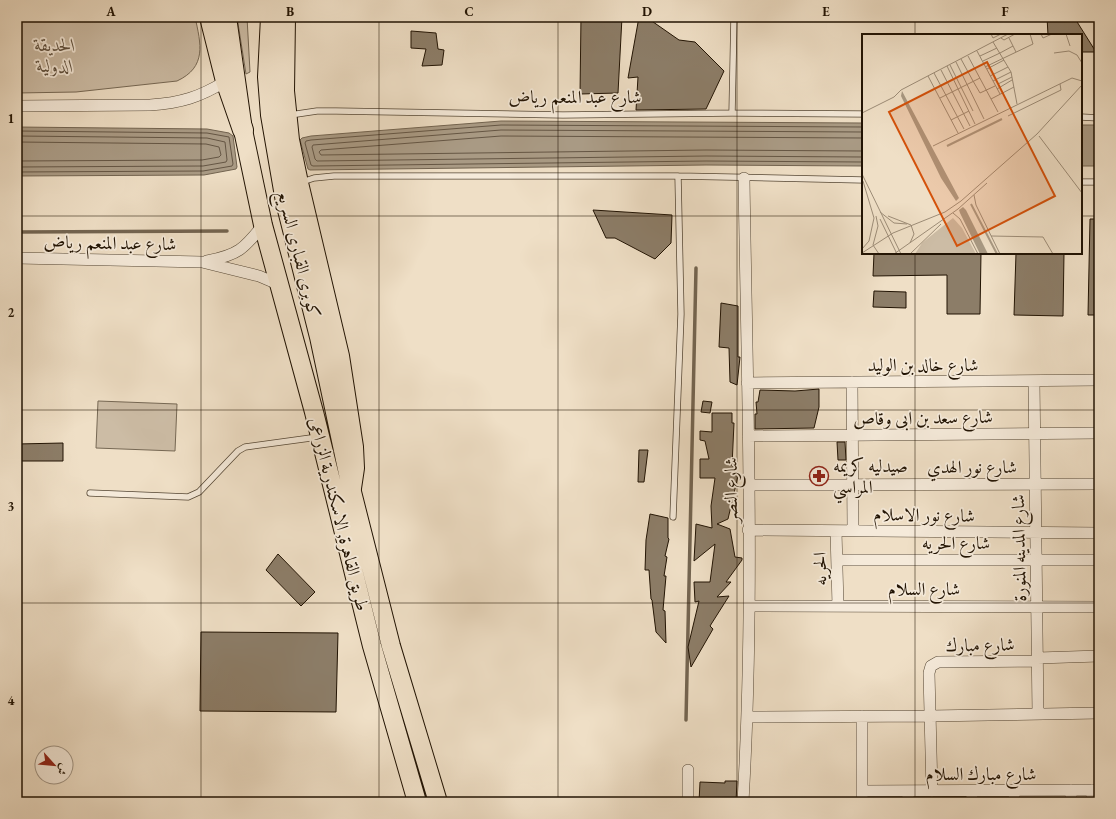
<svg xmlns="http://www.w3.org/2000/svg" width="1116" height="819" viewBox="0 0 1116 819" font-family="'EB Garamond',Amiri,serif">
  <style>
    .green { fill: #ccbca5; stroke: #766854 }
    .water { fill: #a99a84; stroke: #736450 }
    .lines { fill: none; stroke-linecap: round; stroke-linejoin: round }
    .shore { stroke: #655644; stroke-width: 1 }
    .stream { stroke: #736450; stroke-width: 3.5 }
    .building { fill: #8c7d68; stroke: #211303 }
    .service-casing { stroke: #544634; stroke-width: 7 }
    .minor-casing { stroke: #544634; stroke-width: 12 }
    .trunk-casing { stroke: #211303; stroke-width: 20 }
    .motorway-casing { stroke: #211303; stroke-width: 22 }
    .service { stroke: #f5eada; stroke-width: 5.5 }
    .minor { stroke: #f5eada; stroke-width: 11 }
    .trunk { stroke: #efdfc6; stroke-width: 18 }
    .motorway { stroke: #efdfc6; stroke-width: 20 }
    .grid { fill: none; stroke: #211303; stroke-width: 1; stroke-opacity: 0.55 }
    .labels { text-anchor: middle; stroke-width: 3.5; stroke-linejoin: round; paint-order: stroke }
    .park-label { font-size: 18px; font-style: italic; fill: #5d4e3c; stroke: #f5eada }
    .street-label { font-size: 18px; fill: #211303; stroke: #f5eada }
    .poi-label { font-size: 18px; fill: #211303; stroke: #f5eada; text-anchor: start }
    .inset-river { fill: none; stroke: #a99a84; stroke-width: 2 }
    .inset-road { fill: none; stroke: #9d8d78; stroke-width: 1 }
    .view { fill: #d4520b; fill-opacity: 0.15; stroke: #d4520b; stroke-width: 2 }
    .inset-edge { fill: none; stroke: #211303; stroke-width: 2 }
    .neatline { fill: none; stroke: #211303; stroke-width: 1.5 }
    .grid-label { font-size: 13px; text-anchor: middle; font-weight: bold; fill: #211303 }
  </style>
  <rect width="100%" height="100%" fill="#efdfc6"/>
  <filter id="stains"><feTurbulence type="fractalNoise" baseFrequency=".005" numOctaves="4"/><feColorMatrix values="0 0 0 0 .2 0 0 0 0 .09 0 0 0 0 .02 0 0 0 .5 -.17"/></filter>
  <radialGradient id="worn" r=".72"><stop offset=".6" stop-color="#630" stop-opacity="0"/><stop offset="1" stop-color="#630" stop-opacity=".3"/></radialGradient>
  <path class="green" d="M17,17h178c6,27 12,50 -18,64l-101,11 -59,1z
    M237,17h10l3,55 -4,2z
    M98,401l79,3 -2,47 -79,-3z"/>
  <path class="water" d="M501,121l362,2v43l-157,-1 -396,5 -2,-1 -8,-29 2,-2 9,-2z
    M1081,125h18v41h-18z
    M17,127l190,2 22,4 4,3 4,31 -1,2 -32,6 -187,1z"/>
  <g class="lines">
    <path class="shore" d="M863,127l-362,-2 -190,15 -5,1 -1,2 6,22 2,1 393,-5 157,1
      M17,131l190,2 22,4 4,27 -1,2 -29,5 -186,1
      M863,132l-362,-2 -188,15 -1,2 3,12 2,2 389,-5 157,1
      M17,136l190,2 18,4 2,18 -1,2 -23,4 -186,1
      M863,138l-362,-2 -180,14 -2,2 2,3 385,-5 157,1
      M17,142l189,2 13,3 2,8 -2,2 -17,3 -185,1"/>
    <path class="stream" d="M17,232l210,-1
      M686,720l10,-452"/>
  </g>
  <path class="building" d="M581,17h41l-4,76 -38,1z
    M639,17h7l33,23 16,2 29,29 -18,38 -70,1 2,-33 -10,1z
    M1047,17h27l22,35h-15v-17h-33z
    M411,31l25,2 2,16 6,1 -2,15 -20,1 4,-17 -15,-1z
    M593,210l79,5 -1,28 -16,16 -40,-21h-9z
    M1090,219h9v96h-11z
    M874,253h107l-1,61h-33v-39l-74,1z
    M1016,253h48l-1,63 -49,-1z
    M874,291l32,1v16l-33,-1z
    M721,303l17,3v51h2l-3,28 -7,-3 -1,-34 -10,-1z
    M819,389v18l-5,21 -59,1v-15h2l-1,-12h2l2,-12 35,1z
    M703,401l9,1 -2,11 -9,-1z
    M712,413h20v10h2l-2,43 3,1 -3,8 6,1 -10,43 -11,5 13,5 5,28 7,1v2l-16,22h5l-14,15 12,-1 -19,30 3,3 -22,38 -3,-20 11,-46 -4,1 -1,-20h16l5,-38 -21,17 2,-37 16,4 -1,-22 4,-28h-15v-19h9l-4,-18 -5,-1v-9l12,1z
    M837,442h8l1,18h-8z
    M63,443v18h-46v-17z
    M639,450h9l-4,32h-6z
    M650,514l18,4v20l1,1 -4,17 2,1 -3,19h2l-3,34 2,1 1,32 -10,-11 -4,-32 -1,-1 -2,-29h-4l1,-30z
    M278,554l37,38 -14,14 -35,-36z
    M201,632l137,1 -2,79 -136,-1z
    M725,781h12l-1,21h-37l1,-20 25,1z"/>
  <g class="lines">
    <defs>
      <path id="service" d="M732,113l2,-96
        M290,115l27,-4h19l227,4 169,-2 131,1
        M1081,117l18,1
        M302,182l12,-4 20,-2h344l185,4
        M1081,182h18
        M90,493l98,4 11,-5 39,-41 7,-4 73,-10
        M673,517l8,-203 -3,-138"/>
      <path id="minor" d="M17,106l133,-1c31,-2 50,-8 76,-24
        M17,258l185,4 57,14 21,9
        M207,261c31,-6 37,-12 56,-36
        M1034,381l4,333
        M852,382l1,149
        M747,383l352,-3
        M748,436l351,-3
        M748,485l351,-1
        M748,530l351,3
        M836,531l2,75
        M837,560h262
        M749,606l350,1
        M1038,658l61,-2
        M748,717l182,-1 169,-3
        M862,791l237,-1
        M908,791v11
        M932,791l-3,-118 2,-7 7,-4 100,-1
        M972,791v11
        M1014,791v11
        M688,802v-32
        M743,802c12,-207 4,-416 1,-624
        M862,802v-86
        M1071,802v-12
        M1092,802v-12"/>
      <path id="trunk" d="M227,17l16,113 20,95 51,187 58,234 45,156
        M270,17l-3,60 3,38 15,87 34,135 32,151 40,158 47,156"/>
      <path id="motorway" d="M210,17l16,64 17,49
        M285,17l-1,74 5,49 9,43 41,173 14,91 1,21 -3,20"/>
    </defs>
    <use href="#service" class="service-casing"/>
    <use href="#minor" class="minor-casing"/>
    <use href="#trunk" class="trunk-casing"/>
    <use href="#motorway" class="motorway-casing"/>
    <use href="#service" class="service"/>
    <use href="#minor" class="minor"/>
    <use href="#trunk" class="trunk"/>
    <use href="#motorway" class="motorway"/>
  </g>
  <path class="grid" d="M201,17v785M379,17v785M558,17v785M737,17v785M915,17v18M17,216h846M1081,216h18M915,253v549M17,410h1082M17,603h1082"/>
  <defs>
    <symbol id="pharmacy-ring" viewBox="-11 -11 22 22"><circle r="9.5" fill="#f5eada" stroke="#8f2418" stroke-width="1.5"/><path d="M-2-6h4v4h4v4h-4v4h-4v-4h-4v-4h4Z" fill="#8f2418"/></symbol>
  </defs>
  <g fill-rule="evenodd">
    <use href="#pharmacy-ring" x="808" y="465" width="22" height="22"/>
  </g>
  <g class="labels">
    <g class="park-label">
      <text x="55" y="51">الحديقة<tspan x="55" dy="21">الدولية</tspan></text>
    </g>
    <g class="street-label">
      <text x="575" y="103">شارع عبد المنعم رياض</text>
      <text transform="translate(110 243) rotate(1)" y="6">شارع عبد المنعم رياض</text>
      <text transform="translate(299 254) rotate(76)" y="6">كوبرى القبارى السريع</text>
      <text x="923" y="371">شارع خالد بن الوليد</text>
      <text transform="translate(923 418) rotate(-1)" y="6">شارع سعد بن ابى وقاص</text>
      <text x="972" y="473">شارع نور الهدي</text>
      <text transform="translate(731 490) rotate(-90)" y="6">شارع النصر</text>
      <text transform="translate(339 514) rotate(76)" y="6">طريق القاهرة, الاسكندرية الزراعى</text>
      <text transform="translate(924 515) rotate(1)" y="6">شارع نور الاسلام</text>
      <text x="956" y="549">شارع الحريه</text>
      <text transform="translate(1019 548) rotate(-91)" y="6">شارع المدينه المنورة</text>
      <text transform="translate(820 569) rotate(-91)" y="6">الحريه</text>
      <text x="924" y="595">شارع السلام</text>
      <text transform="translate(980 645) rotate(-1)" y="6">شارع مبارك</text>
      <text x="981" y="780">شارع مبارك السلام</text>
    </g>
    <g class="poi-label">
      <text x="833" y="472">صيدليه كريمه<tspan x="833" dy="21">المراسي</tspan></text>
    </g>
  </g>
  <g transform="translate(862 34)">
    <rect width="220" height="220" fill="#efdfc6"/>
    <path d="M91,184l9,10 14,26h-61l7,-11z" fill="#ccbca5"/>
    <path d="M40,57l57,107 -3,3 -15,-23 -40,-82zM101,173l3,3 22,44h-8l-20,-41 -1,-3z" fill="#a99a84"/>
    <path class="inset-river" d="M85,112l55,-27M109,170l26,50"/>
    <path class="inset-road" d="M129,0l2,4 8,-4M179,0l2,4 9,-4M204,0l4,12M139,4l3,2 11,-6M147,4l7,14M131,8l18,30 6,32M115,17l23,43M138,19l13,-7M192,19l15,-2 8,4 5,8M106,22l30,56M118,22l17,-8M99,25l12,22M121,27l17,-8M94,28l28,57M88,31l23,46M85,32l28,58M123,33l48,-23 -3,-10M125,35l17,-9M79,36l29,56M72,39l30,56M66,42l30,57M128,42l18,-9M111,47l7,12 15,-7M131,47l18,-9M136,50l14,-7M135,55l15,-9M78,64l40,-20M129,65l23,-12M0,79l32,-16 7,-7 107,-56M146,82l53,-26 -1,-6M89,86l18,-9M177,102l43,57M71,112l139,-68 10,3M0,140l39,80M112,161l2,10 24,49M18,178l14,11 13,1M91,179l7,6 18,35M14,182l2,10 -5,19 6,9M26,182l23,9 3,9 -4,9M18,185l17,35M129,202l52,1 10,17M0,215l7,-8 5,-23 -11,-37M0,219l31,-20 52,-21 16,-11 76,-67 45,-49M32,220l64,-45 29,-26M48,220l31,-30"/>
    <path class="view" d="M125,28l68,134 -98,50 -68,-134z"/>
    <rect width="220" height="220" class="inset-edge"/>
  </g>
  <rect width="1116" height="819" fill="none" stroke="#efdfc6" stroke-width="44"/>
  <g transform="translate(54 765) rotate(117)"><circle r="19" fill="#f5eada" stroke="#a09484"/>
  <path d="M0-3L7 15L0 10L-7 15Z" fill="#8f2418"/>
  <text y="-6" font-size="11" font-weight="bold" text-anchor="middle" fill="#211303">ش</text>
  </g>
  <rect x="22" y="22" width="1072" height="775" class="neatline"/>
  <g class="grid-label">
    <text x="111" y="16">A</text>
    <text x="290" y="16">B</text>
    <text x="469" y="16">C</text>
    <text x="647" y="16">D</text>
    <text x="826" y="16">E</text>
    <text x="1005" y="16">F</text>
    <text x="11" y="123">1</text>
    <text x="11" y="317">2</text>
    <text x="11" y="511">3</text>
    <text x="11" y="705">4</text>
  </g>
  <rect width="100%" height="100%" filter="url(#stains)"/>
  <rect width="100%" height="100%" fill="url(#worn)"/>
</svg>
